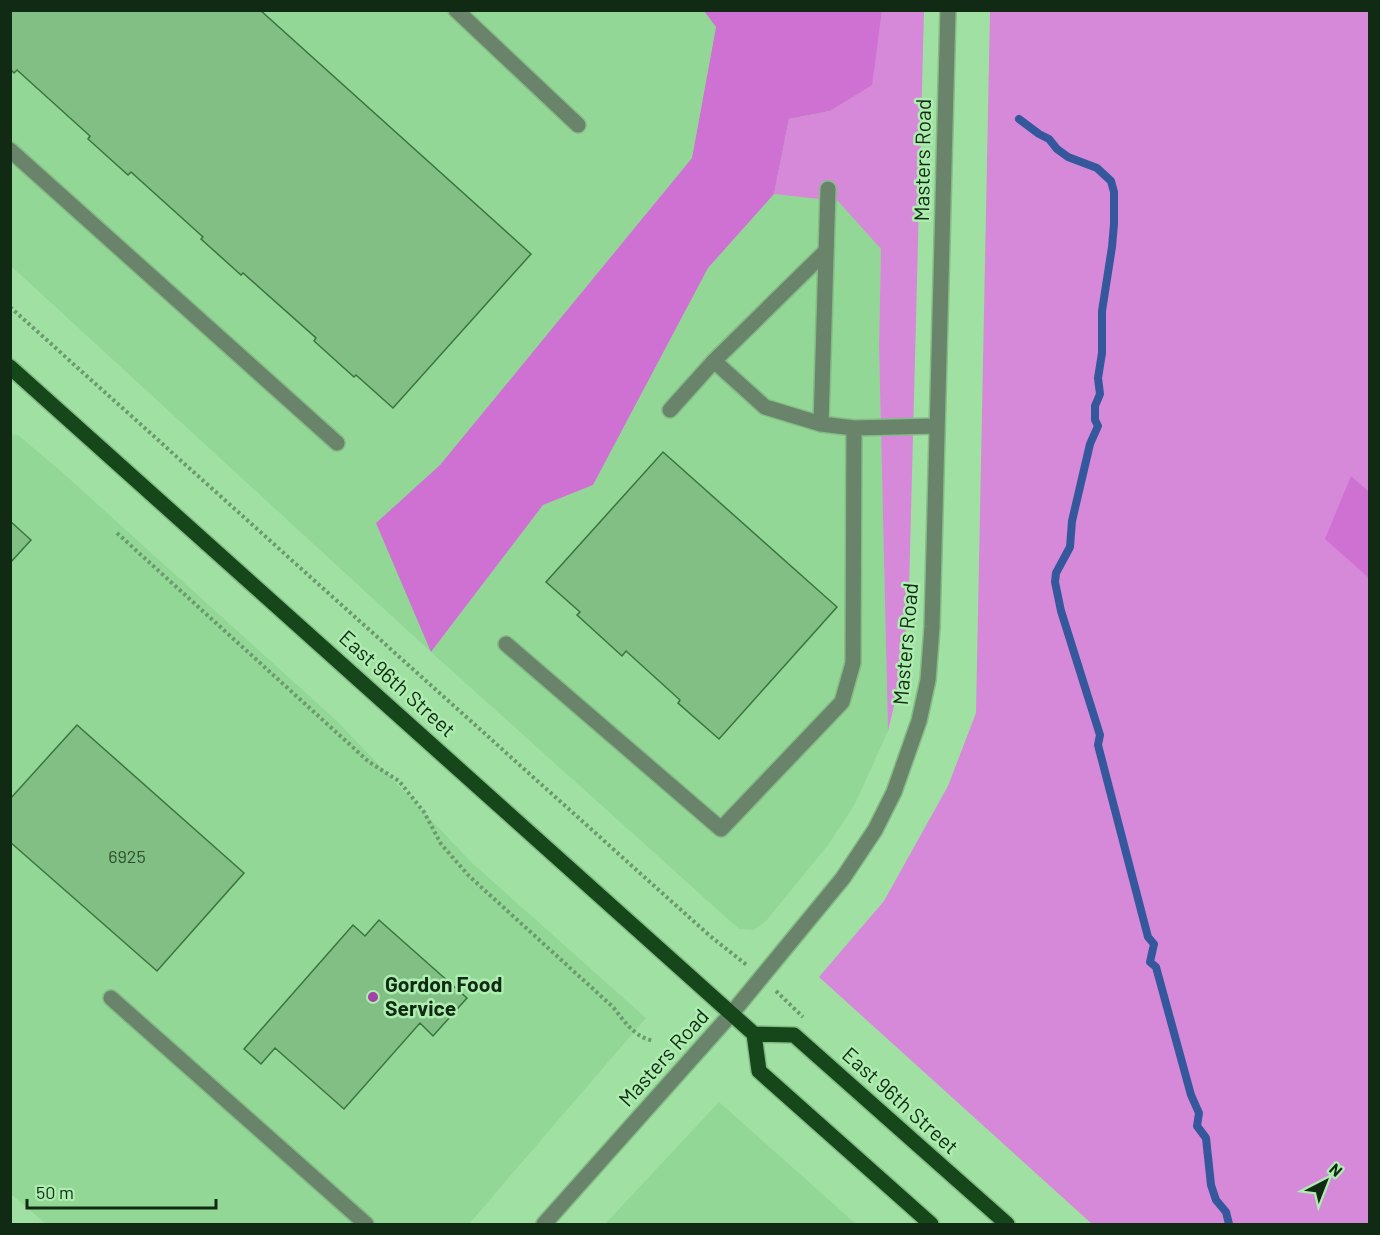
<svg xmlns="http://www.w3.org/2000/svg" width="1380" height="1235" viewBox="0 0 1380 1235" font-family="Barlow,sans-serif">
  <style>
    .built { fill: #92d795 }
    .green { fill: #d688d9 }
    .forest { fill: #ce71d3 }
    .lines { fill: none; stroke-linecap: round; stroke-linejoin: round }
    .stream { stroke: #35589c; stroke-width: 8 }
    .building { fill: #81bf84; stroke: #3a753f; stroke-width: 1.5 }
    .minor-casing { stroke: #84bc86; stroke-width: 18 }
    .major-casing { stroke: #84bc86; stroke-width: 18 }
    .path { stroke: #6b9b6d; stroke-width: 4; stroke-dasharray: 3 3; stroke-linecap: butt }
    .minor { stroke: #6a846b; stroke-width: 15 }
    .major { stroke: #15471b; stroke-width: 15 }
    .poi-dot { fill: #a241a8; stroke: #adedb0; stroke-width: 2 }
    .labels { text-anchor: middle; stroke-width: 5; stroke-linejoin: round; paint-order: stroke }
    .number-label { font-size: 18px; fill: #2d4f2f }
    .street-label { font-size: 21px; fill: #112a13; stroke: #adedb0 }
    .poi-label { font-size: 21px; font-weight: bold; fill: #112a13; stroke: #adedb0; text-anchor: start }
  </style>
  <rect width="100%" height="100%" fill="#a1e0a3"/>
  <path class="built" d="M10,11h694l12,15 -24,132 -252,307 -64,58 56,128 111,-146 50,-20 115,-217 66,-74 64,6 43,48 -2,99 9,384 -33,73 -27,41 -62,76 -12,9 -15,-1 -308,-277 -420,-386z
    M11,434l7,1 45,38 275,249 133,140 175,156 -177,206h-423l-35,-30z
    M719,1102l137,122h-251z"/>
  <path class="green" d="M882,11h42l-15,579 -7,82 -14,59 -9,-385 2,-97 -43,-48 -64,-7 15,-75 41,-8 41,-26z
    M990,11h379v1213h-277l-273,-247 65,-76 64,-115 28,-73z"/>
  <path class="forest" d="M704,11h178l-10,74 -42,26 -41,8 -15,75 -66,74 -115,217 -50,20 -112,147 -55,-129 64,-58 252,-307 24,-131z
    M1351,476l18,16v86l-44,-39z"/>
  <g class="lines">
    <path class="stream" d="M1019,119l20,15 10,5 8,10 11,8 29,11 14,13 3,11v32l-2,23 -10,64v42l-4,25 2,16 -5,12v14l3,6 -8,18 -18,77 -2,26 -14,26 -1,9 6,29 39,124 -2,10 50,192 6,7 -4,18 6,5 35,128 8,18 -2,13 9,12 5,47 5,15 10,12 3,12"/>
  </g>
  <path class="building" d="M10,10h250l271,244 -138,154 -37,-33 -2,2 -40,-36 2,-3 -73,-65 -2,2 -40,-36 2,-2 -72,-65 -3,3 -40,-36 2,-3 -73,-66 -3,3 -4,-4z
    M663,452l174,155 -118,132 -41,-36 2,-3 -54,-49 -4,5 -45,-41 3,-3 -34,-30z
    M10,521l21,19 -21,23z
    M77,725l167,148 -87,98 -147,-129v-43z
    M379,920l88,78 -34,38 -13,-13 -76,86 -69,-61 -14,16 -17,-15 109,-124 12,11z"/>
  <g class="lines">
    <defs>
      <path id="minor" d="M456,10l122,115
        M10,150l327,293
        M826,251l-112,110 51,46 56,17 33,4 83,-2
        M670,410l44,-49
        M821,424l7,-235
        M506,644l215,185 121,-127 11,-39 1,-235
        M111,998l255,226
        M544,1224l188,-211 111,-135 32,-48 19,-38 25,-71 9,-41 4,-53 16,-617"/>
      <path id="major" d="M10,367l744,667 5,37 172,153
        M754,1034l40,1 213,189"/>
    </defs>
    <use href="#minor" class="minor-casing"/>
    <use href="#major" class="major-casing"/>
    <path class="path" d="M10,307l700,629 38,30
      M117,533l252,229 30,19 25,31 17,32 28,32 144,131c12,15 21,30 41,34
      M776,991l27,26"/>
    <use href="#minor" class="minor"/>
    <use href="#major" class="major"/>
  </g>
  <circle class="poi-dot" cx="373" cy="997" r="6"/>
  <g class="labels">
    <g class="number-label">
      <text x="127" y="863">6925</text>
    </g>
    <g class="street-label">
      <text transform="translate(923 160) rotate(-89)" y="7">Masters Road</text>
      <text transform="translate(906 644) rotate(-85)" y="7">Masters Road</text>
      <text transform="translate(397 684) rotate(42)" y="7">East 96th Street</text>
      <text transform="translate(664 1058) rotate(-48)" y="7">Masters Road</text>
      <text transform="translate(900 1101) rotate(42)" y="7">East 96th Street</text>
    </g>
    <g class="poi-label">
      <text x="385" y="992">Gordon Food<tspan x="385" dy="24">Service</tspan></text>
    </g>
  </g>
  <rect width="1380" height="1235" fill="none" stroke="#112a13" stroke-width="24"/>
  <g transform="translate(1326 1181) rotate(42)" stroke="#adedb0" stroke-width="4.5" paint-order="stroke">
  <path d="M0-4.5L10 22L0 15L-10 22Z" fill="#112a13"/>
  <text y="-9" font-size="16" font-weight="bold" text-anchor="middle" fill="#112a13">N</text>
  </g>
  <path d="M27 1199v9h189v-9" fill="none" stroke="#112a13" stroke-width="3"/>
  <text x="36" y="1199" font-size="18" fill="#112a13" stroke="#adedb0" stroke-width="4.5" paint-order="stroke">50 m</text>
</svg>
